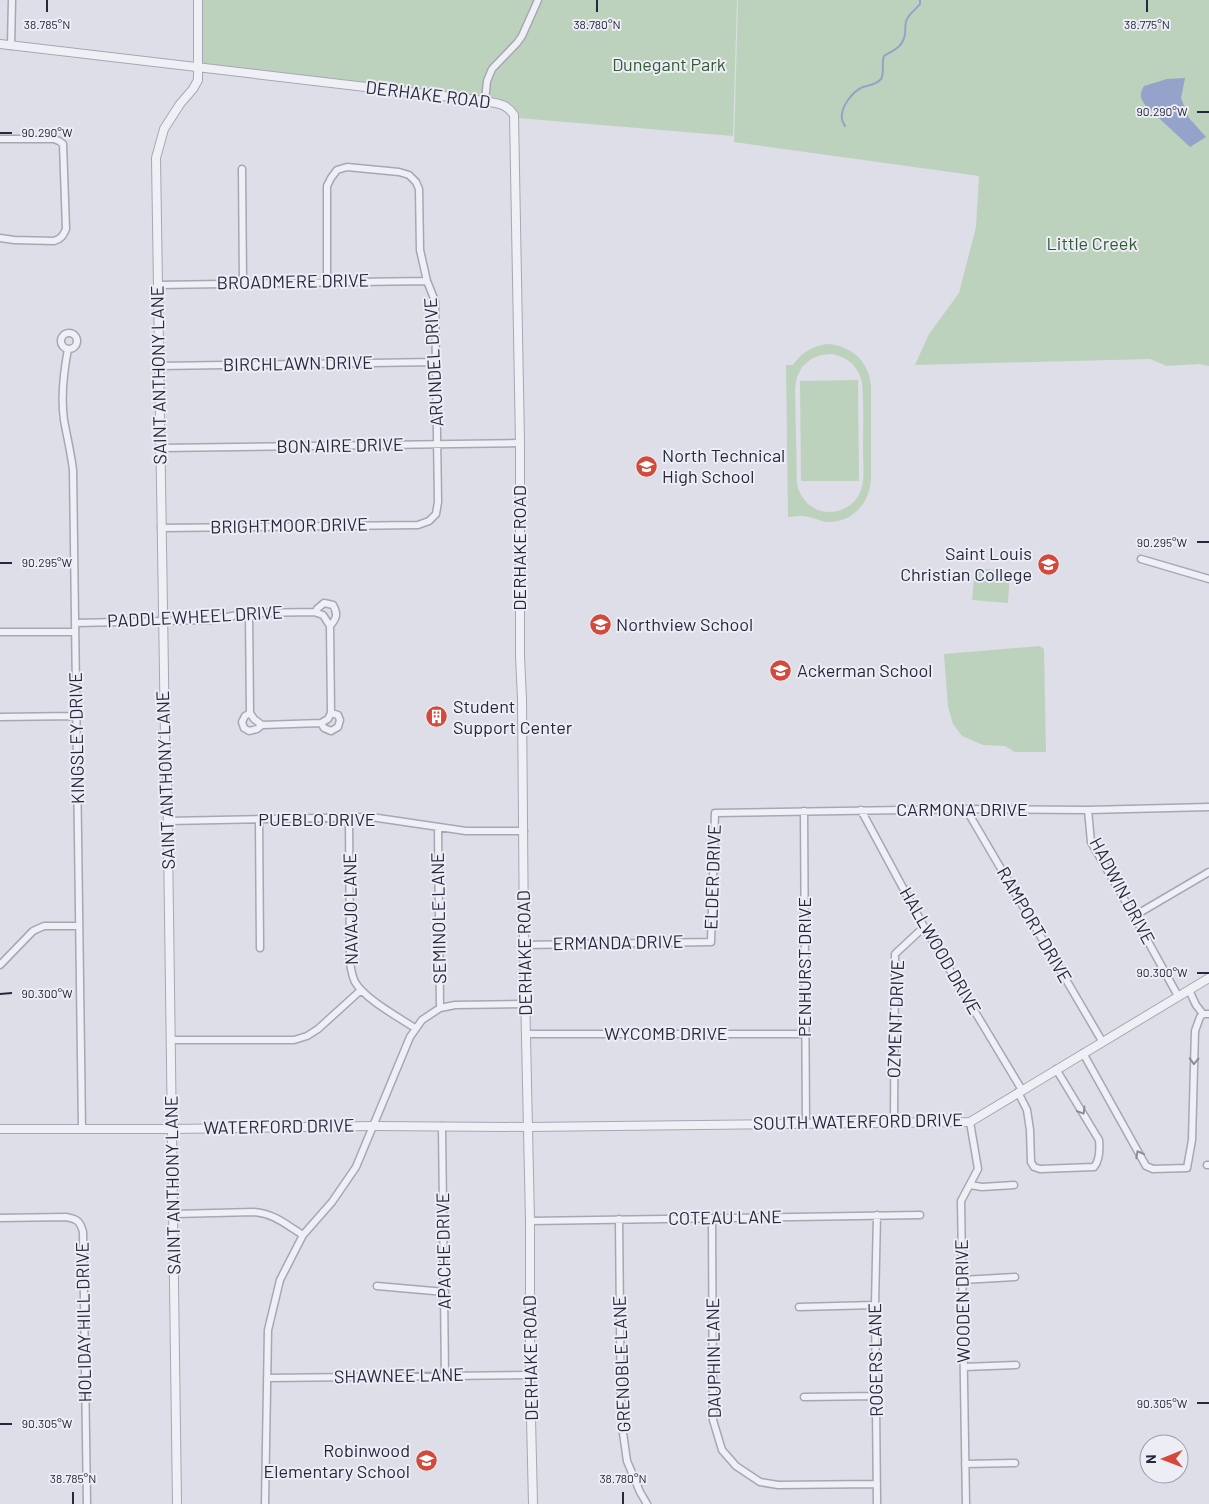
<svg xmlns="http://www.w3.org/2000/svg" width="1209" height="1504" viewBox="0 0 1209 1504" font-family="Barlow,sans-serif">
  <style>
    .green { fill: #bdd2bd; fill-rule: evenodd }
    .water { fill: #95a2c9 }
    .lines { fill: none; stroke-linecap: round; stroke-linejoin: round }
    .stream { stroke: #95a2c9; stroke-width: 2 }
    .minor-casing { stroke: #a6a7b4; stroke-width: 9 }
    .tertiary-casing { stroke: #a6a7b4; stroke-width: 10 }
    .minor { stroke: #eff0f6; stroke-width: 6 }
    .tertiary { stroke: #eff0f6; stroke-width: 8 }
    .oneway { stroke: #8a8c9a }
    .ticks { fill: none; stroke: #26283e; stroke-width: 2 }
    .labels { text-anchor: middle; stroke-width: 4; stroke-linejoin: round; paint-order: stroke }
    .park-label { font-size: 18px; fill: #325b34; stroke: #ecedf5 }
    .street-label { font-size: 18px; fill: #26283e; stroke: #ecedf5 }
    .poi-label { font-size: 18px; fill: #26283e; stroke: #ecedf5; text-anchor: start }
    .ticks-label { font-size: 12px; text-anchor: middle; fill: #26283e; stroke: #ecedf5; stroke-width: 4; stroke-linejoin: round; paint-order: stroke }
  </style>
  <rect width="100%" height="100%" fill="#dddee7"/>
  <path class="green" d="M202,0h535l-4,136 -215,-18c-4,-13 -6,-14 -19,-19l-295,-34 -2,-3z
    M738,0h471v366l-10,-2 -32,2 -17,-7 -235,6 14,-31 30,-41 17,-66 3,-51 -245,-34z
    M826,344c25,1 43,17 45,42v94c-2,24 -19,43 -44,42 -7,-1 -12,-4 -19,-5 -6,-2 -14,0 -20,0l-2,-152h7c8,-12 18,-18 33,-21zM832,354c16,3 26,12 30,28 2,23 1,46 1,69 0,12 2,27 -2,39 -5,16 -23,25 -40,21 -13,-4 -21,-14 -24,-27l-2,-96 2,-11 5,-10 9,-8 10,-4z
    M858,380l1,101h-58l-1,-100z
    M975,568l35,3 -2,32 -36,-3z
    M1040,646l4,3 2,103h-31l-10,-6 -22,-1 -21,-9 -9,-12 -5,-17 -4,-53z"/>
  <path class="water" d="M1185,78l-4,20 8,20 17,19 -16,10 -44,-41c-6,-8 -7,-11 -2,-20l23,-7z"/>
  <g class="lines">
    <path class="stream" d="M845,126c-1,-2 -3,-5 -3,-7 -2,-12 11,-28 21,-32 6,-2 13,-2 18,-8 4,-7 0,-16 3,-23 10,-6 19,-9 21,-22 1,-5 -1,-10 2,-15 3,-6 9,-10 13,-15v-4"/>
    <defs>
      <path id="minor" d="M11,46l1,-46
        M485,101l2,-20 5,-12 25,-26 5,-7 16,-36
        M0,139h54l5,2 4,3 3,85c-3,7 -5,10 -12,12l-40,-1 -14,-2
        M242,169l1,114
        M158,285l269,-4
        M61 341a8 8 0 1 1 16 0a8 8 0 1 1-16 0Z
        M68,349c-4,21 -7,50 -4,71 3,17 7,33 9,50l9,659
        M159,366l277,-4
        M160,448l360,-5
        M161,528l257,-3 11,-4 7,-7 2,-12 -3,-201 -8,-20 -7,-31 -1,-61 -3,-7 -7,-7 -10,-3 -52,-5 -10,3 -6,8 -4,8v95
        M1141,559l68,20
        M316,612l1,-3 7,-6 9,2c5,9 4,13 -3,21
        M75,623l135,-3 39,-7 65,-1 9,3 7,11 1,87 -3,6 -7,4 -59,2 -8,-6 -4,-6 -1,-100
        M0,632h75
        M250,713l-5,3 -3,6 2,6 5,3 8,-2 5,-4
        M0,717l76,-1
        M321,723l3,5 7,3 7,-4 2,-7 -2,-5 -7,-2
        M966,809l136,232
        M861,810l63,117 98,163
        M1088,810l3,32 43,74 44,80
        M804,811l2,313
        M349,819l1,144c1,6 2,13 5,19 10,17 43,35 60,46
        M259,820l1,128
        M168,821l203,-4 95,14h58
        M438,828l2,180
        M1134,916l75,-44
        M524,945l187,-3 4,-129 251,-4 122,1 121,-3
        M0,965l33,-34 11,-5h35
        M1189,990l7,15 7,9h6
        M526,1034h279
        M171,1040h123l13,-4 11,-7 43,-39
        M1083,1053l63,113 7,3 34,-1 5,-28 3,-109 5,-14 3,-3
        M1018,1092l9,18 3,20 1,32 3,5 6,2 54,-2c6,-7 6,-17 5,-27l-43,-71
        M894,1123l1,-169 29,-27
        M442,1126l3,250
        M1207,1165h2
        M970,1185l12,2 32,-2
        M174,1214l80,-2c21,2 31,12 49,23
        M877,1215l-2,90 2,199
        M0,1218l66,-1c11,2 14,4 17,15l4,272
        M712,1218l1,202 9,30 14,16 24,16 18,3 99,-1
        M619,1219l2,200 6,42 13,31 7,12
        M530,1221l390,-6
        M962,1280l53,-3
        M377,1286l68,6
        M799,1307l76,-2
        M964,1367l52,-2
        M267,1378l263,-3
        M804,1397l73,-1
        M965,1464l50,-1
        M265,1504l3,-174 12,-50 23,-45 29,-33 24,-35 54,-130 12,-17 18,-12 15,-3 70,-1
        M966,1504l-5,-303 17,-32 -8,-47"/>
      <path id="tertiary" d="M0,44l485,57c13,3 21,2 29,14l6,328v213l2,43 2,246 6,276v154l3,129
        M0,1129h173l199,-3 156,1 442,-5 239,-144
        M177,1504l-10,-736 -2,-29 -9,-581 8,-29 16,-25 13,-15 5,-9v-80"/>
    </defs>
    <use href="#minor" class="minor-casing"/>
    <use href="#tertiary" class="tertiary-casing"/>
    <use href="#minor" class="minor"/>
    <use href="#tertiary" class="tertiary"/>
  </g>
  <defs><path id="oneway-chevron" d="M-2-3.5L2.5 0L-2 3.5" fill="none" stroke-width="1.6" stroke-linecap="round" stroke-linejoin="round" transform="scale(1.25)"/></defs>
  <g class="oneway">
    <use href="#oneway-chevron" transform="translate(1194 1061) rotate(92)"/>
    <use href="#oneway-chevron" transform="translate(1082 1111) rotate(59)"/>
    <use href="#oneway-chevron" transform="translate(1139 1154) rotate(-119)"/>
  </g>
  <path class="ticks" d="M47,0v12M597,0v12M1147,0v12M1197,112h12M0,133h12M1197,542h12M0,563h12M1197,973h12M0,994l12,-1M1197,1403h12M0,1424h12M73,1492v12M623,1492v12"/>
  <defs>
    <symbol id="school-disc" viewBox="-11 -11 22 22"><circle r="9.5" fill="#d4493a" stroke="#ecedf5"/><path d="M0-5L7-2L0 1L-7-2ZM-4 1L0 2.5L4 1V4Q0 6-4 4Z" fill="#fff"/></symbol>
    <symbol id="university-disc" viewBox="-11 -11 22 22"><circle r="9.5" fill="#d4493a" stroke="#ecedf5"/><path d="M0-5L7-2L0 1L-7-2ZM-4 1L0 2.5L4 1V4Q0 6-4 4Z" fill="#fff"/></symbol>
    <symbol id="building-disc" viewBox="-11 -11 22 22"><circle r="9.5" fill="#d4493a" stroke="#ecedf5"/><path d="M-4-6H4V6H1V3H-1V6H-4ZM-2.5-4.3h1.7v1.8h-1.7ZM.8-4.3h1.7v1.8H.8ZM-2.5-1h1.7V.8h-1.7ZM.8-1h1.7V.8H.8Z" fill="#fff"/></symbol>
  </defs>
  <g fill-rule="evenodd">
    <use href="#school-disc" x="634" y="454" width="25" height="25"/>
    <use href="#university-disc" x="1036" y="552" width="25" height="25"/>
    <use href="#school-disc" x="588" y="612" width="25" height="25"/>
    <use href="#school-disc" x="768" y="658" width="25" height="25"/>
    <use href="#building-disc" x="424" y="704" width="25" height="25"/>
    <use href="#school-disc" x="414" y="1448" width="25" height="25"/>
  </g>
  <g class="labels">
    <g class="park-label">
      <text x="669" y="71">Dunegant Park</text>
      <text x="1092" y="250">Little Creek</text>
    </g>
    <g class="street-label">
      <text transform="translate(428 95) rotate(7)" y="6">DERHAKE ROAD</text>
      <text transform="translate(293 282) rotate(-1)" y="6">BROADMERE DRIVE</text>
      <text transform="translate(434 362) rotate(-93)" y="6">ARUNDEL DRIVE</text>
      <text transform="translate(298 364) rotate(-1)" y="6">BIRCHLAWN DRIVE</text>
      <text transform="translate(159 375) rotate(-91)" y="6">SAINT ANTHONY LANE</text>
      <text transform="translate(340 446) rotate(-1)" y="6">BON AIRE DRIVE</text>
      <text transform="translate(289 526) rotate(-1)" y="6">BRIGHTMOOR DRIVE</text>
      <text transform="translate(520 548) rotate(-90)" y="6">DERHAKE ROAD</text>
      <text transform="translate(195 617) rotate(-3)" y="6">PADDLEWHEEL DRIVE</text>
      <text transform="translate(77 738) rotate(-91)" y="6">KINGSLEY DRIVE</text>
      <text transform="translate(166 780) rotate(-92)" y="6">SAINT ANTHONY LANE</text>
      <text x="962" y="816">CARMONA DRIVE</text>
      <text x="317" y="826">PUEBLO DRIVE</text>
      <text transform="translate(713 877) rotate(-88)" y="6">ELDER DRIVE</text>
      <text transform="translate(1122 891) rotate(62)" y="6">HADWIN DRIVE</text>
      <text transform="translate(351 909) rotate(-91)" y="6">NAVAJO LANE</text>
      <text transform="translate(439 918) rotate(-91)" y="6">SEMINOLE LANE</text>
      <text transform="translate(1034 925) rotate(60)" y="6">RAMPORT DRIVE</text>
      <text transform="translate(618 943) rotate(-1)" y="6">ERMANDA DRIVE</text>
      <text transform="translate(940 951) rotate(60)" y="6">HALLWOOD DRIVE</text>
      <text transform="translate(525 953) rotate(-91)" y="6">DERHAKE ROAD</text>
      <text transform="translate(805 967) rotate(-90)" y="6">PENHURST DRIVE</text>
      <text transform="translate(896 1019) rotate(-88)" y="6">OZMENT DRIVE</text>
      <text x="666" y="1040">WYCOMB DRIVE</text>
      <text transform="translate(858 1122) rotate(-1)" y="6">SOUTH WATERFORD DRIVE</text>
      <text transform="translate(279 1127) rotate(-1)" y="6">WATERFORD DRIVE</text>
      <text transform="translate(173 1185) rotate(-91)" y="6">SAINT ANTHONY LANE</text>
      <text transform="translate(725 1218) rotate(-1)" y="6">COTEAU LANE</text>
      <text transform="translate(444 1251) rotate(-91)" y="6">APACHE DRIVE</text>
      <text transform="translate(963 1301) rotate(-91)" y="6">WOODEN DRIVE</text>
      <text transform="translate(84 1322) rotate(-91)" y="6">HOLIDAY HILL DRIVE</text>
      <text transform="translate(531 1358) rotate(-91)" y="6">DERHAKE ROAD</text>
      <text transform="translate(714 1358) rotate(-91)" y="6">DAUPHIN LANE</text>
      <text transform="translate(876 1360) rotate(-91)" y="6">ROGERS LANE</text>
      <text transform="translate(622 1364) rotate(-92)" y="6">GRENOBLE LANE</text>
      <text transform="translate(399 1376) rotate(-1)" y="6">SHAWNEE LANE</text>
    </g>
    <g class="poi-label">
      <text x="662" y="462">North Technical<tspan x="662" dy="21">High School</tspan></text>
      <text x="1032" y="560" text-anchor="end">Saint Louis<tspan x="1032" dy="21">Christian College</tspan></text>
      <text x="616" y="631">Northview School</text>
      <text x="797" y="677">Ackerman School</text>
      <text x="453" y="713">Student<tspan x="453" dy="21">Support Center</tspan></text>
      <text x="410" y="1457" text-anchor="end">Robinwood<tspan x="410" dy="21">Elementary School</tspan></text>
    </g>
  </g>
  <g class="ticks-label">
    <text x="47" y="29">38.785°N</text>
    <text x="597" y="29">38.780°N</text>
    <text x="1147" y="29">38.775°N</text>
    <text x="1162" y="116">90.290°W</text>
    <text x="47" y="137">90.290°W</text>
    <text x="1162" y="547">90.295°W</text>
    <text x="47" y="567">90.295°W</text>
    <text x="1162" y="977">90.300°W</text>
    <text x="47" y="998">90.300°W</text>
    <text x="1162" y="1408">90.305°W</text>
    <text x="47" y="1428">90.305°W</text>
    <text x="73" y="1483">38.785°N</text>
    <text x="623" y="1483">38.780°N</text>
  </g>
  <g transform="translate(1164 1459) rotate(269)"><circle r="24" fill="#ecedf5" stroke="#9d9eac"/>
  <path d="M0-4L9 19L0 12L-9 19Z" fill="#d4493a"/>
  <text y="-8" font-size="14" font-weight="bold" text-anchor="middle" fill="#26283e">N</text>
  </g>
</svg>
